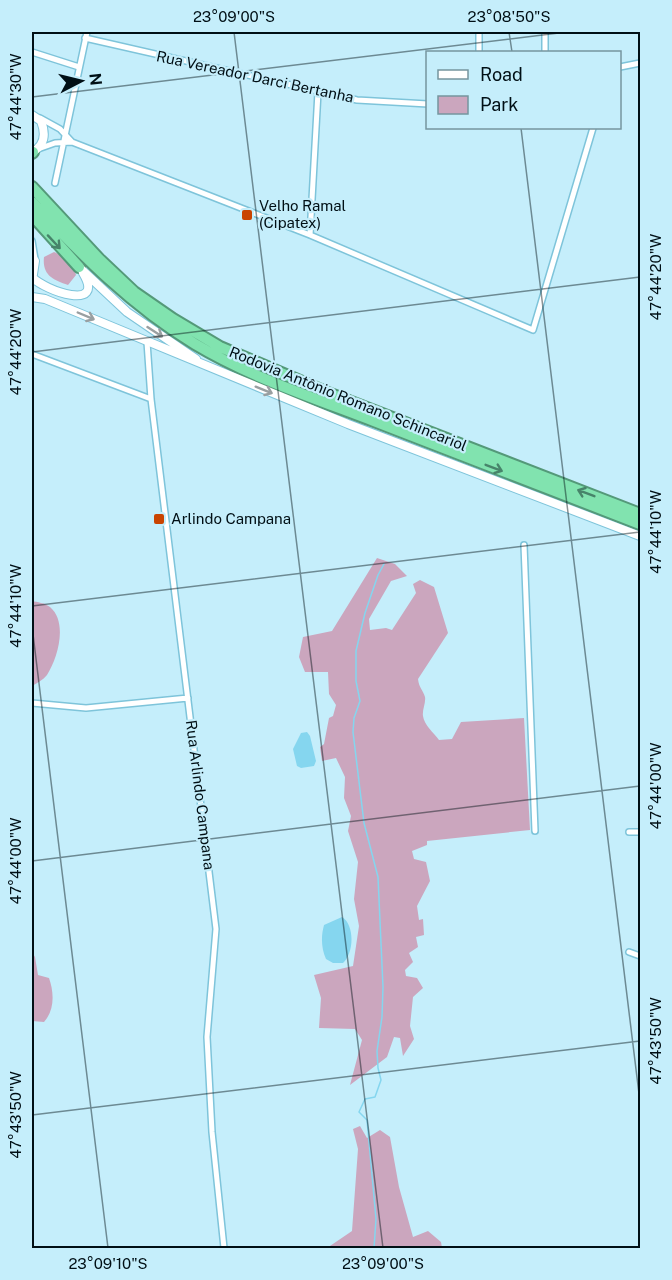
<svg xmlns="http://www.w3.org/2000/svg" width="672" height="1280" viewBox="0 0 672 1280" font-family="'Public Sans',sans-serif">
  <style>
    .green { fill: #cba6be }
    .water { fill: #85d6ef }
    .lines { fill: none; stroke-linecap: round; stroke-linejoin: round }
    .stream { stroke: #85d6ef; stroke-width: 1.5 }
    .street-casing { stroke: #7ec4da; stroke-width: 8 }
    .secondary-casing { stroke: #7ec4da; stroke-width: 10 }
    .highway-casing { stroke: #549979; stroke-width: 14 }
    .street { stroke: #fff; stroke-width: 5 }
    .secondary { stroke: #fff; stroke-width: 8 }
    .highway { stroke: #81e3af; stroke-width: 10 }
    .oneway { stroke: #47846a }
    .oneway2 { stroke: #999fa1 }
    .ticks { fill: none; stroke: #000f15; stroke-width: 1.5; stroke-opacity: 0.45 }
    .poi-dot { fill: #c94401; stroke: #c5eefb; stroke-width: 2 }
    .labels { text-anchor: middle; stroke-width: 4.5; stroke-linejoin: round; paint-order: stroke }
    .street-label { font-size: 15px; fill: #000f15; stroke: #c5eefb }
    .poi-label { font-size: 15px; fill: #000f15; stroke: #c5eefb; text-anchor: start }
    .neatline { fill: none; stroke: #000f15; stroke-width: 2 }
    .ticks-label { font-size: 15px; text-anchor: middle; fill: #000f15 }
  </style>
  <rect width="100%" height="100%" fill="#c5eefb"/>
  <path class="green" d="M54,252c9,3 20,14 22,23l-8,10c-15,-5 -26,-10 -24,-28z
    M377,558l18,6 12,12 -16,5 -22,38 1,11 16,-2 6,2 24,-37 -3,-9 7,-4 14,7 14,46 -30,46c1,9 5,11 7,18 1,6 -3,13 -2,19 1,9 11,17 16,24l13,-1 9,-17 63,-4 6,112 -103,11v4l-15,6 2,8 12,3 4,19 -13,25 2,14 4,-1 1,16 -8,2 2,10 -9,6 4,9 -8,8 1,6 11,2 6,10 -10,9 -3,29 4,13 -11,17 -3,-18 -6,-1 -7,20 -37,28 12,-45 -7,-11 -36,-1 2,-30 -7,-23 39,-9 6,-40 -5,-27 4,-37 -10,-31 3,-15 -7,-18 1,-21 -9,-19 -14,3 -2,-14 4,-3 5,-26 4,-2 3,-11 -7,-11 -1,-22h-23l-6,-15 4,-20 29,-6z
    M32,601c5,1 13,2 18,6 18,15 8,51 -3,68 -4,5 -10,8 -15,11z
    M32,952l3,5 3,18 11,3c5,14 6,32 -5,44l-12,-1z
    M360,1126l7,12 13,-8 10,7 9,50 14,50 15,-6 13,11 1,6h-115l25,-17 6,-82 -5,-20z"/>
  <path class="water" d="M307,732l3,4 6,25 -2,5 -13,2 -4,-2 -4,-17 8,-16z
    M342,917c13,8 12,36 1,46h-10l-7,-4c-5,-11 -5,-23 -2,-34z"/>
  <g class="lines">
    <path class="stream" d="M374,1248l2,-29 -9,-99 -8,-8 6,-13 10,-2 6,-17 -3,-12 -1,-17 5,-34 1,-30 -5,-110 -14,-54 -11,-91 1,-14 6,-17 -4,-20v-30l9,-38 13,-38 6,-11"/>
    <defs>
      <path id="street" d="M545,32v20
        M85,38l272,62 71,4
        M32,52l47,15
        M479,52v-20
        M620,67l20,-4
        M40,118l20,11 12,13
        M38,149l17,-6 17,-1 238,93 223,95 60,-202
        M55,183l32,-151
        M310,235l8,-143
        M32,241l3,18
        M147,342l4,57 65,530 -9,108 5,95 12,116
        M32,354l119,45
        M524,545l11,286
        M32,703l54,5 102,-10
        M629,832h11
        M629,952l11,4"/>
      <path id="secondary" d="M32,115l9,6c5,13 4,25 -9,31
        M32,257l3,4 -3,20
        M79,267l48,45 69,47
        M32,277c13,14 74,35 51,-4
        M32,297l13,2 303,125 292,112"/>
      <path id="highway" d="M32,153l1,-1
        M32,187l67,72 35,33 39,27 47,28 108,46 312,121
        M32,202c50,53 100,104 163,142 55,33 119,54 179,77 89,34 177,69 266,103
        M32,215l47,52"/>
    </defs>
    <use href="#street" class="street-casing"/>
    <use href="#secondary" class="secondary-casing"/>
    <use href="#highway" class="highway-casing"/>
    <use href="#street" class="street"/>
    <use href="#secondary" class="secondary"/>
    <use href="#highway" class="highway"/>
  </g>
  <defs><path id="oneway-shaft" d="M-6 0H5M1.5-3L5.5 0L1.5 3" fill="none" stroke-width="1.6" stroke-linecap="round" stroke-linejoin="round" transform="scale(1.5)"/></defs>
  <g class="oneway">
    <use href="#oneway-shaft" transform="translate(54 242) rotate(47)"/>
    <use href="#oneway-shaft" transform="translate(494 468) rotate(21)"/>
    <use href="#oneway-shaft" transform="translate(586 493) rotate(-159)"/>
  </g>
  <g class="oneway2">
    <use href="#oneway-shaft" transform="translate(86 316) rotate(23)"/>
    <use href="#oneway-shaft" transform="translate(155 332) rotate(33)"/>
    <use href="#oneway-shaft" transform="translate(264 390) rotate(22)"/>
  </g>
  <path class="ticks" d="M234,32l149,1216M509,32l3,20M32,97l535,-65M521,128l119,974M32,352l608,-75M32,606l608,-74M32,626l76,622M32,861l608,-75M32,1115l608,-74"/>
  <g class="poi-dot">
    <rect x="241" y="209" width="12" height="12" rx="3"/>
    <rect x="153" y="513" width="12" height="12" rx="3"/>
  </g>
  <g class="labels">
    <g class="street-label">
      <text transform="translate(255 77) rotate(12)" y="5">Rua Vereador Darci Bertanha</text>
      <text transform="translate(348 399) rotate(22)" y="5">Rodovia Antônio Romano Schincariol</text>
      <text transform="translate(200 795) rotate(83)" y="5">Rua Arlindo Campana</text>
    </g>
    <g class="poi-label">
      <text x="259" y="211">Velho Ramal<tspan x="259" dy="17">(Cipatex)</tspan></text>
      <text x="171" y="524">Arlindo Campana</text>
    </g>
  </g>
  <rect width="672" height="1280" fill="none" stroke="#c5eefb" stroke-width="66"/>
  <rect x="426" y="51" width="195" height="78" fill="#c5eefb" stroke="#76959f" stroke-width="1.5"/>
  <rect x="438" y="70" width="30" height="9" fill="#ffffff" stroke="#76959f" stroke-width="1.5"/>
  <text x="480" y="81" font-size="18" fill="#000f15">Road</text>
  <rect x="438" y="96" width="30" height="18" fill="#cba6be" stroke="#76959f" stroke-width="1.5"/>
  <text x="480" y="111" font-size="18" fill="#000f15">Park</text>
  <g transform="translate(81 81) rotate(83)" stroke="#c5eefb" stroke-width="4.5" paint-order="stroke">
  <path d="M0-4.5L10 22L0 15L-10 22Z" fill="#000f15"/>
  <text y="-9" font-size="16" font-weight="bold" text-anchor="middle" fill="#000f15">N</text>
  </g>
  <rect x="33" y="33" width="606" height="1214" class="neatline"/>
  <g class="ticks-label">
    <text x="234" y="22">23°09'00"S</text>
    <text x="509" y="22">23°08'50"S</text>
    <text transform="translate(16 97) rotate(-90)" y="5">47°44'30"W</text>
    <text transform="translate(656 277) rotate(-90)" y="5">47°44'20"W</text>
    <text transform="translate(16 352) rotate(-90)" y="5">47°44'20"W</text>
    <text transform="translate(656 532) rotate(-90)" y="5">47°44'10"W</text>
    <text transform="translate(16 606) rotate(-90)" y="5">47°44'10"W</text>
    <text transform="translate(656 786) rotate(-90)" y="5">47°44'00"W</text>
    <text transform="translate(16 861) rotate(-90)" y="5">47°44'00"W</text>
    <text transform="translate(656 1041) rotate(-90)" y="5">47°43'50"W</text>
    <text transform="translate(16 1115) rotate(-90)" y="5">47°43'50"W</text>
    <text x="108" y="1269">23°09'10"S</text>
    <text x="383" y="1269">23°09'00"S</text>
  </g>
</svg>
